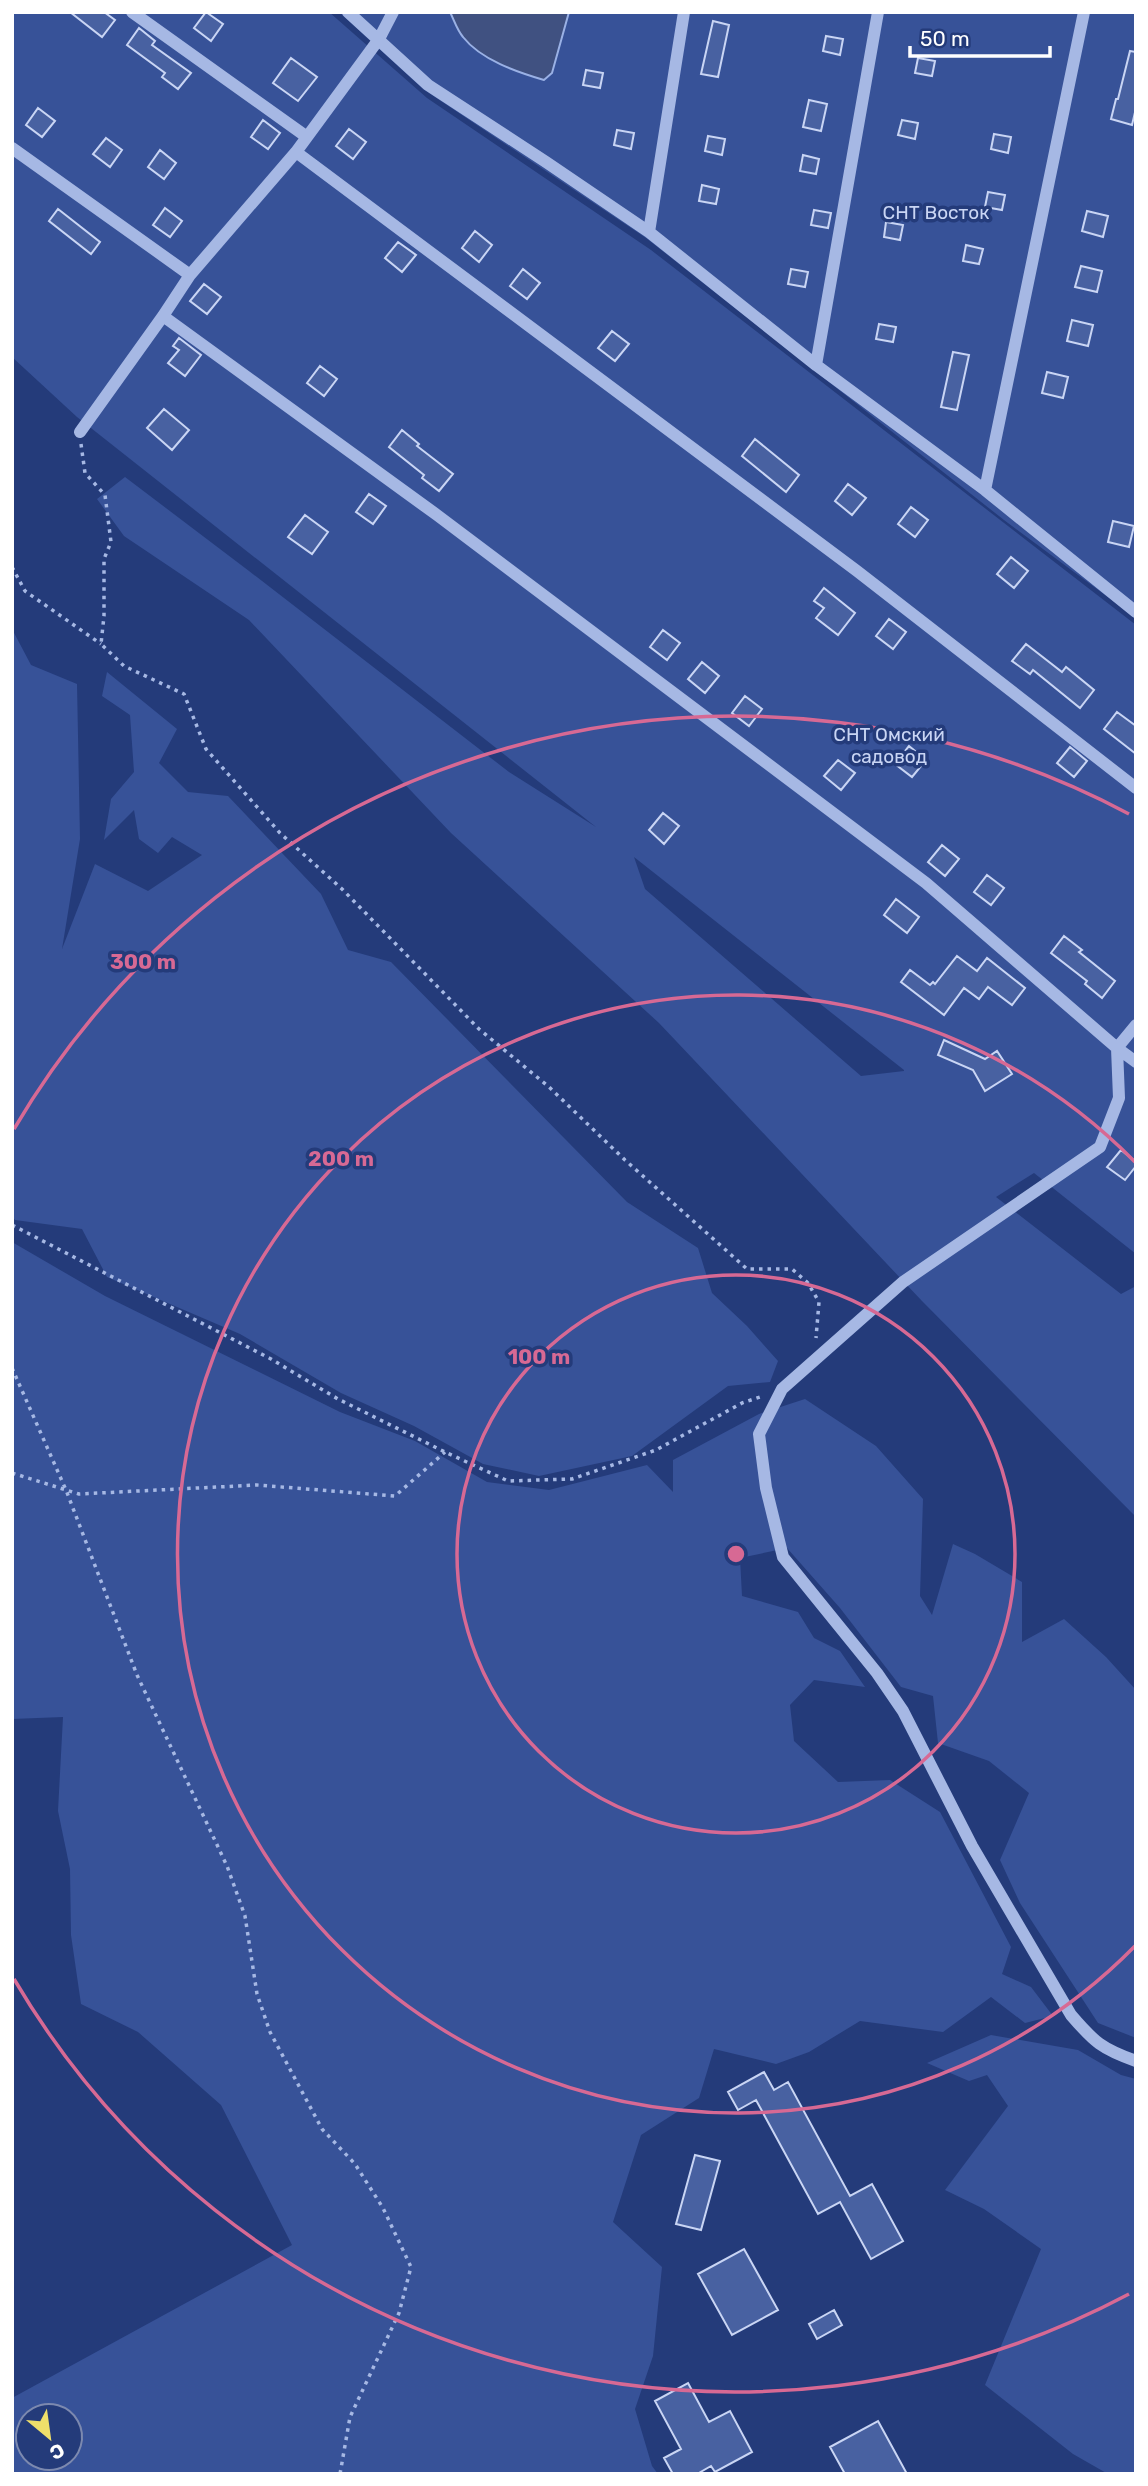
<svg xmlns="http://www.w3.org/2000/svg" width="1148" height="2486" viewBox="0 0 1148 2486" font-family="Rubik,sans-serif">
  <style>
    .green { fill: #375298; fill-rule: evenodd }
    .water { fill: #405181; stroke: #9ab1e5; stroke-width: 2 }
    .building { fill: #4861a1; stroke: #c9d5f4; stroke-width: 2 }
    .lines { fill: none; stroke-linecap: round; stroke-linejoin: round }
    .path { stroke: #a6b8e4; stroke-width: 3.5; stroke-dasharray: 3.5 5; stroke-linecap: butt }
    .minor { stroke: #a6b8e4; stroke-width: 12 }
    .ring { fill: none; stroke: #d76994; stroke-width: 3.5 }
    .labels { text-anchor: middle; stroke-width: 7; stroke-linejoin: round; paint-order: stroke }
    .park-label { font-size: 19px; fill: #c9d5f4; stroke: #243b7a }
    .centre { fill: #d76994; stroke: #243b7a; stroke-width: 3.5 }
    .ring-label { font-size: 21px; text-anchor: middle; font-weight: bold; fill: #d76994; stroke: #243b7a; stroke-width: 7; stroke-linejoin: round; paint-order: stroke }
  </style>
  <rect width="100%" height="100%" fill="#243b7a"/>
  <path class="green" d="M12,12h317l98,86 224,152 485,375v629l-102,-81 -38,24 125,97 15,-8v231l-214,-216 -263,-278 -208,-190 -202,-213 -125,-84 -27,-37 28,-22 124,94 260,201 87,55 -519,-410 -65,-60zM634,857l270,213v1l-43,5 -216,-187z
    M339,12h797v606l-132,-98 -358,-282 -223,-149z
    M12,629l19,36 46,19 3,155 -18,110 33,-85 53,27 54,-36 -30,-18 -14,16 -19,-14 -5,-29 -30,30 7,-41 23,-27 -4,-57 -28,-19 5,-24 70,57 -18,34 29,29 40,4 93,98 27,56 43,12 236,240 71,46 14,45 35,33 31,35 -8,21 -42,4 -96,70 -93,20 -56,-12 -69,-38 -73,-33 -101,-59 -133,-57 -25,-48 -67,-9 -3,-4z
    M12,1242l93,54 235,116 75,29 72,41 62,8 98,-25 26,27v-32l86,-46 46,-15 71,47 47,53 -3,97 12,19 21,-71 22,10 47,28v60l42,-23 42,38 30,33v348l-38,-15 -78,-120 -20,-43 29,-67 -40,-32 -51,-18 -5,-47 -32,-9 -61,-79 -53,-60 -47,10 2,38 56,16 16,26 26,13 25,36 -51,-7 -24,25 4,36 44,41 52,-2 50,32 71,135 -9,27 29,13 22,29 -28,7 -34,-26 -48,35 -83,-11 -51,31 -33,12 -62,-15 -15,49 -58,37 -28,87 49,45 -9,89 -18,53 17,57 6,8h-646v-76l280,-153 -71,-140 -83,-73 -57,-28 -10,-69 -1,-66 -12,-58 5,-94 -51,2zM28,2416h42v42h-42z
    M991,2035l87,15 43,25 15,4v395h-28l-35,-20 -88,-69 56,-136 -57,-40 -39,-19 63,-84 -21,-31 -18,6 -42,-18z"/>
  <path class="water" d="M450,12h119l-17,61 -8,7c-27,-8 -63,-20 -81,-43 -6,-7 -9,-17 -13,-25z"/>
  <path class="building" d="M70,12h34l11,8 -13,17z
    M206,12l17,12 -12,17 -17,-13z
    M713,21l16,4 -11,52 -17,-3z
    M139,28l16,13 -3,4 39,28 -13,16 -16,-12 3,-4 -38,-28z
    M826,36l17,3 -3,16 -17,-4z
    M1130,51l6,1v56l-4,17 -21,-6 5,-20h2z
    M291,58l26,19 -19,24 -25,-18z
    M918,58l17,3 -3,15 -17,-3z
    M586,70l17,3 -3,15 -17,-3z
    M809,100l18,4 -6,27 -18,-4z
    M38,108l17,13 -13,16 -16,-12z
    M263,120l17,13 -12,16 -17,-12z
    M902,120l16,3 -3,16 -17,-4z
    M349,129l17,13 -13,17 -17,-13z
    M617,130l17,3 -3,16 -17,-4z
    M994,134l17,3 -3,16 -17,-4z
    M708,136l17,3 -3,16 -17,-4z
    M106,138l16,12 -12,17 -17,-13z
    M160,150l16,13 -12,16 -16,-12z
    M803,155l16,4 -3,15 -16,-3z
    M702,185l17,4 -3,15 -17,-3z
    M988,192l17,3 -3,15 -17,-3z
    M165,208l17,13 -12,16 -17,-12z
    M58,209l42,33 -9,12 -42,-33z
    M814,210l17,3 -3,15 -17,-3z
    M1087,211l21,5 -5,21 -21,-6z
    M886,222l17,3 -3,15 -16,-3z
    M475,231l17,14 -13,17 -17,-14z
    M398,242l18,13 -14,17 -17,-14z
    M966,245l17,4 -4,15 -16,-3z
    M1081,266l21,5 -5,21 -22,-5z
    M523,269l17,14 -13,16 -17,-13z
    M791,269l17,3 -3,15 -17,-3z
    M204,284l17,13 -14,17 -17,-13z
    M1072,320l21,5 -5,21 -21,-5z
    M879,324l17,3 -3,15 -17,-3z
    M612,331l17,13 -14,17 -17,-13z
    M179,338l22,17 -16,21 -17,-13 11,-13 -6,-4z
    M953,352l16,3 -12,55 -16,-3z
    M320,366l17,13 -13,17 -17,-13z
    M1047,372l21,5 -5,21 -21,-5z
    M164,409l25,21 -17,20 -25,-22z
    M402,430l17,14 -2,2 36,28 -14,17 -17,-13 2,-3 -35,-28z
    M755,439l44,36 -13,17 -44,-36z
    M848,484l18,14 -14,17 -17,-14z
    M369,494l17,12 -13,18 -17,-12z
    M911,507l17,13 -13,17 -17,-13z
    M305,515l23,17 -16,22 -24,-17z
    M1113,521l21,5 -5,21 -21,-5z
    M1011,557l17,14 -14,17 -17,-14z
    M824,588l31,25 -17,22 -22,-17 8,-10 -10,-7z
    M889,619l17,13 -13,17 -17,-13z
    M663,630l17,13 -13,17 -17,-13z
    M1026,644l36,28 4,-5 28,23 -14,18 -47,-38 -3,4 -18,-13z
    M702,662l17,14 -14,17 -17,-14z
    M745,696l17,13 -13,17 -17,-13z
    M1117,712l19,14v28l-32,-25z
    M909,746l17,14 -14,17 -17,-13z
    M1070,747l17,14 -13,16 -17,-14z
    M838,760l17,13 -14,17 -17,-14z
    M663,813l16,13 -15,18 -15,-14z
    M942,845l17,14 -14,17 -17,-14z
    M987,875l17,13 -13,17 -17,-13z
    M896,899l23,18 -12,16 -23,-18z
    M1064,936l18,14 -3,2 36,29 -13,17 -17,-14 2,-3 -36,-28z
    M957,956l20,15 10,-13 38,30 -13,17 -24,-18 -9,12 -15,-11 -20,27 -43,-33 9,-12 20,15 3,-3 2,2z
    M944,1040l41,19 12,-8 15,23 -27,17 -12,-21 -35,-15z
    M1121,1150l15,12v4l-11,14 -18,-13z
    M764,2072l10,18 14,-8 62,114 22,-12 31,57 -32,18 -31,-57 -22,12 -62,-114 -18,10 -10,-18z
    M695,2155l25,6 -19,69 -25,-6z
    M744,2249l34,61 -46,25 -34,-61z
    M834,2310l8,15 -25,14 -8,-15z
    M688,2383l21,39 21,-11 22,41 -37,20 -4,-6 -14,8h-24l-9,-16 17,-9 -26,-48z
    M878,2421l29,53h-62l-15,-27z"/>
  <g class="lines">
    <path class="path" d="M81,444l4,29 20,22 6,47 -7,17v57l-3,28 23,22 60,28 22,55 74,84 62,56 137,140 70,58 76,73 122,109h45l16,14 11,19 -3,36
      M12,567l13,24 76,53
      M12,1225l259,134 67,40 107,53 63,29 64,-2 84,-29 86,-47 21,-7
      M12,1368l54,122 71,185 90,191 18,50 12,78 13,38 52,97 33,35 28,44 28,59 -12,46 -49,104 -10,57
      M12,1473l67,21 178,-9 138,11 50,-44"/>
    <path class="minor" d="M132,12l175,125
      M348,12l80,73 118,77 103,70 167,133 169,125 151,122
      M12,148l178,127
      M296,152l561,419 279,217
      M649,232l35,-220
      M163,316l274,199 489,368 191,165 2,50 -19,49 -197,135 -121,107 -23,45 7,54 17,69 94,116 26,38 69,135 99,169c23,27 31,34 65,46
      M816,365l62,-353
      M80,432l83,-116 27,-41 106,-123 83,-113 14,-27
      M985,490l99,-478
      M1136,1025l-19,23 19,14"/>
  </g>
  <g class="ring">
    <circle cx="736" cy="1554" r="279"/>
    <path d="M1135 1946A559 559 0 1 1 1135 1162"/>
    <path d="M1129 2294A838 838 0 0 1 14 1979M14 1129A838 838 0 0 1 1129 814"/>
  </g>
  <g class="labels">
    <g class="park-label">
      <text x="936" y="219">СНТ Восток</text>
      <text x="889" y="741">СНТ Омский<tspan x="889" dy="22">садовод</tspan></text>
    </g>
  </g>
  <circle cx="736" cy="1554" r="10" class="centre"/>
  <g class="ring-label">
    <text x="143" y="969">300 m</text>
    <text x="341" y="1166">200 m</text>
    <text x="539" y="1364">100 m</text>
  </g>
  <rect width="1148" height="2486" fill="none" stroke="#ffffff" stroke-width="28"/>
  <g transform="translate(49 2437) rotate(151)"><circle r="33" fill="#243b7a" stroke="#7c89af" stroke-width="2"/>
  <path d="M0-5L12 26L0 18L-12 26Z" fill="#efdf6a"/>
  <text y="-10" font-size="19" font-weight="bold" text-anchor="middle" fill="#ffffff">С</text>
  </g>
  <path d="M910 46v10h140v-10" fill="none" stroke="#ffffff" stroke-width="3.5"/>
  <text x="920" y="46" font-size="21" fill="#ffffff" stroke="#243b7a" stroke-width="5" paint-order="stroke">50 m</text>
</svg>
